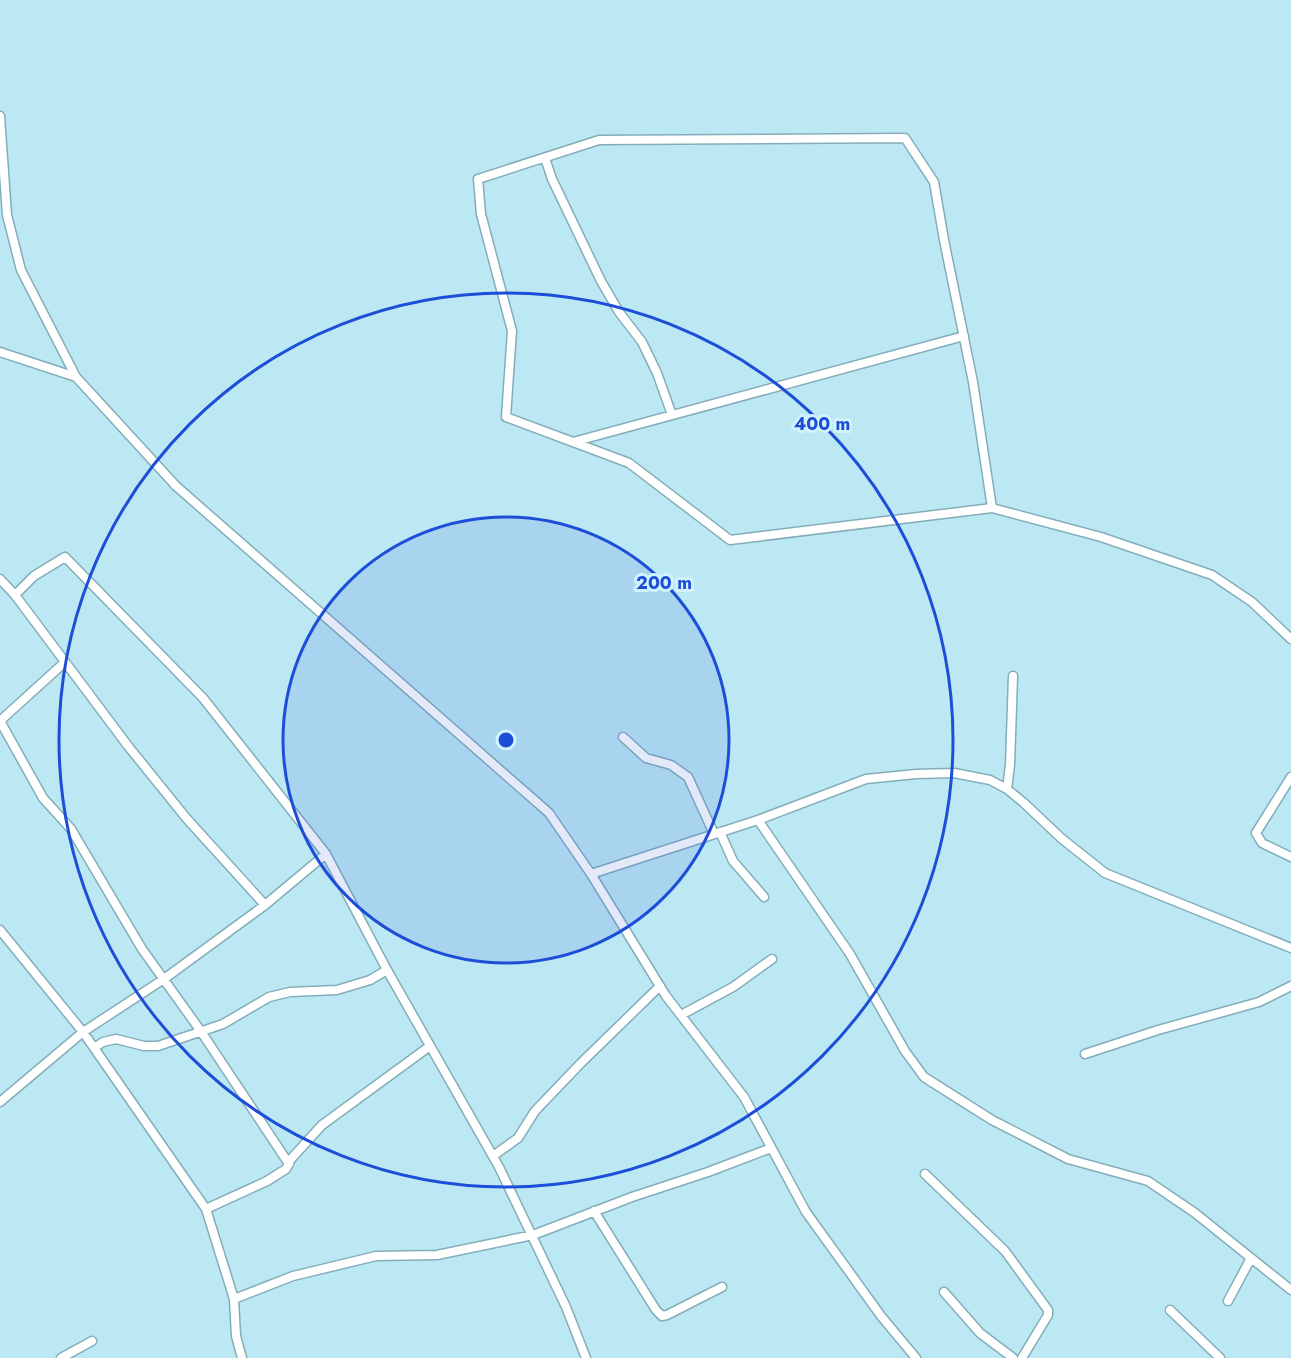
<svg xmlns="http://www.w3.org/2000/svg" width="1291" height="1358" viewBox="0 0 1291 1358" font-family="Jost,sans-serif">
  <style>
    .lines { fill: none; stroke-linecap: round; stroke-linejoin: round }
    .minor-casing { stroke: #83aeb9; stroke-width: 11 }
    .minor { stroke: #fff; stroke-width: 8 }
    .ring { fill: none; stroke: #1d4ed8; stroke-width: 3 }
    .centre { fill: #1d4ed8; stroke: #d0f3fd; stroke-width: 3 }
    .ring-label { font-size: 18px; text-anchor: middle; font-weight: bold; fill: #1d4ed8; stroke: #d0f3fd; stroke-width: 6; stroke-linejoin: round; paint-order: stroke }
  </style>
  <rect width="100%" height="100%" fill="#bce8f4"/>
  <g class="lines">
    <defs>
      <path id="minor" d="M0,116l7,99 14,55 55,107 100,109 373,327 42,61 75,122 78,101 62,115 75,104 35,42
        M545,158l7,21 49,102 18,31 23,30 15,31 15,42
        M964,336l-391,106 -67,-25 6,-86 -31,-117 -3,-35 121,-39 306,-2 29,44 10,58 29,142 19,126 109,29 111,38 40,27 39,37
        M0,352l76,25
        M573,442l56,21 101,77 262,-32
        M0,579l15,16 19,-19 31,-19 138,141 123,156 61,116 112,197 67,140 20,51
        M15,595l113,151 59,73 78,86
        M0,721l43,77 28,31 71,120 58,81 89,134
        M0,721l65,-59
        M623,737l23,21 25,7 17,12 26,57
        M1291,777l-35,56 6,10 29,14
        M1007,789l3,-24 3,-89
        M758,820l92,134 55,97 19,26 68,43 76,39 80,22 47,32 96,77
        M720,832l13,29 31,36
        M591,874l167,-54 108,-41 50,-5 38,-1 36,7 17,9 17,14 37,35 44,35 186,75
        M0,930l83,102 123,177 28,90 2,37 6,22
        M681,1015l52,-28 39,-28
        M94,1048l9,-6 13,-3 28,7h14l65,-22 46,-27 21,-5 47,-2 33,-10 17,-10
        M1085,1054l73,-24 101,-28 32,-16
        M0,1102l83,-70 81,-53 101,-74 61,-51
        M493,1156l25,-18 17,-27 46,-48 79,-77
        M925,1174l80,77 43,59v5l-26,43
        M206,1209l61,-28 19,-12 5,-10 31,-34 108,-79
        M594,1211l62,99 6,6 5,-1 55,-28
        M944,1292l36,41 33,25
        M234,1299l59,-23 83,-20 61,-1 96,-20 99,-38 76,-25 63,-24
        M1228,1301l23,-43
        M1170,1310l50,48
        M61,1358l31,-17"/>
    </defs>
    <use href="#minor" class="minor-casing"/>
    <use href="#minor" class="minor"/>
  </g>
  <circle cx="506" cy="740" r="223" fill="#1d4ed8" fill-opacity=".12"/>
  <g class="ring">
    <circle cx="506" cy="740" r="223"/>
    <circle cx="506" cy="740" r="447"/>
  </g>
  <circle cx="506" cy="740" r="9" class="centre"/>
  <g class="ring-label">
    <text x="822" y="430">400 m</text>
    <text x="664" y="589">200 m</text>
  </g>
</svg>
